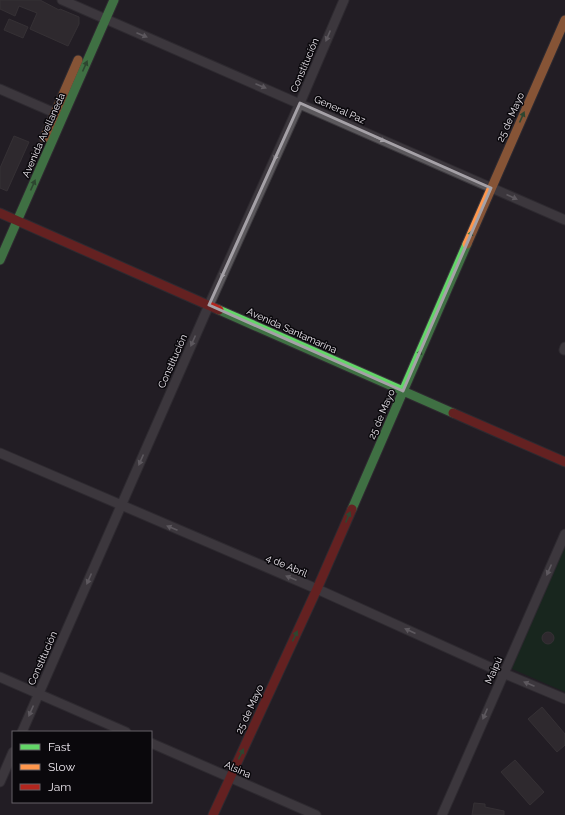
<svg xmlns="http://www.w3.org/2000/svg" width="565" height="815" viewBox="0 0 565 815" font-family="Raleway,sans-serif">
  <style>
    .green { fill: #0c3118 }
    .building { fill: #3d393a; stroke: #4c4849 }
    .lines { fill: none; stroke-linecap: round; stroke-linejoin: round }
    .street-casing { stroke: #3c393e; stroke-width: 11 }
    .fast-casing { stroke: #3c393e; stroke-width: 11 }
    .slow-casing { stroke: #3c393e; stroke-width: 11 }
    .jam-casing { stroke: #3c393e; stroke-width: 11 }
    .street { stroke: #5b585c; stroke-width: 9 }
    .fast { stroke: #63d668; stroke-width: 9 }
    .slow { stroke: #ff974d; stroke-width: 9 }
    .jam { stroke: #b3261e; stroke-width: 9 }
    .oneway { fill: #a4a0a5 }
    .oneway2 { fill: #3b793f }
    .marked { fill: none; stroke: #a5a1a7; stroke-width: 3; stroke-linejoin: round }
    .labels { text-anchor: middle; stroke-width: 3; stroke-linejoin: round; paint-order: stroke }
    .street-label { font-size: 10px; fill: #ece7ee; stroke: #0a080c }
  </style>
  <rect width="100%" height="100%" fill="#221e24"/>
  <path class="green" d="M565,547v145l-55,-24z"/>
  <path class="building" d="M0,0h40l19,10 1,-1 19,8v7l-11,22 -38,-17 7,-16 -18,-7 -4,10 -15,-7z
    M9,19l19,8 -5,11 -19,-8z
    M14,136l15,6 -22,49 -7,-3v-20z
    M542 638a6 6 0 1 1 12 0a6 6 0 1 1-12 0Z
    M542,707l23,27v11l-8,7 -29,-33z
    M515,760l29,32 -14,13 -29,-33z
    M474,803l11,1v3l19,4v4h-32z"/>
  <g class="lines">
    <defs>
      <path id="street" d="M62,0l503,220
        M0,89l55,24
        M564,350l1,-3
        M0,453l317,136 186,84 62,26
        M0,677l126,55
        M22,732l187,-427 91,-202 44,-103
        M151,743l165,72
        M0,782l13,-30
        M442,815l123,-281"/>
      <path id="fast" d="M0,260l114,-260
        M219,310l234,103
        M352,509l115,-265"/>
      <path id="slow" d="M44,138l34,-78
        M467,244l98,-224"/>
      <path id="jam" d="M0,213l219,97
        M453,413l112,49
        M213,815l104,-226 35,-80"/>
    </defs>
    <use href="#street" class="street-casing"/>
    <use href="#fast" class="fast-casing"/>
    <use href="#slow" class="slow-casing"/>
    <use href="#jam" class="jam-casing"/>
    <use href="#street" class="street"/>
    <use href="#fast" class="fast"/>
    <use href="#slow" class="slow"/>
    <use href="#jam" class="jam"/>
  </g>
  <defs><path id="oneway-solid" d="M-6-.8H1V-3.2L6.5 0L1 3.2V.8H-6Z"/></defs>
  <g class="oneway">
    <use href="#oneway-solid" transform="translate(142 35) rotate(23)"/>
    <use href="#oneway-solid" transform="translate(328 36) rotate(113)"/>
    <use href="#oneway-solid" transform="translate(261 86) rotate(23)"/>
    <use href="#oneway-solid" transform="translate(380 139) rotate(24)"/>
    <use href="#oneway-solid" transform="translate(276 155) rotate(114)"/>
    <use href="#oneway-solid" transform="translate(512 197) rotate(24)"/>
    <use href="#oneway-solid" transform="translate(223 273) rotate(114)"/>
    <use href="#oneway-solid" transform="translate(193 341) rotate(114)"/>
    <use href="#oneway-solid" transform="translate(141 460) rotate(114)"/>
    <use href="#oneway-solid" transform="translate(172 528) rotate(-157)"/>
    <use href="#oneway-solid" transform="translate(549 570) rotate(114)"/>
    <use href="#oneway-solid" transform="translate(291 578) rotate(-157)"/>
    <use href="#oneway-solid" transform="translate(89 579) rotate(114)"/>
    <use href="#oneway-solid" transform="translate(410 631) rotate(-156)"/>
    <use href="#oneway-solid" transform="translate(529 684) rotate(-157)"/>
    <use href="#oneway-solid" transform="translate(31 711) rotate(114)"/>
    <use href="#oneway-solid" transform="translate(485 714) rotate(113)"/>
  </g>
  <g class="oneway2">
    <use href="#oneway-solid" transform="translate(85 66) rotate(-66)"/>
    <use href="#oneway-solid" transform="translate(522 117) rotate(-66)"/>
    <use href="#oneway-solid" transform="translate(33 185) rotate(-66)"/>
    <use href="#oneway-solid" transform="translate(470 236) rotate(-67)"/>
    <use href="#oneway-solid" transform="translate(419 355) rotate(-67)"/>
    <use href="#oneway-solid" transform="translate(348 517) rotate(-67)"/>
    <use href="#oneway-solid" transform="translate(295 636) rotate(-65)"/>
    <use href="#oneway-solid" transform="translate(241 754) rotate(-65)"/>
  </g>
  <path d="M0 0H565V815H0ZM300,103l191,85 -88,203 -194,-86z" fill="#221e24" fill-opacity=".55" fill-rule="evenodd"/>
  <path class="marked" d="M300,103l191,85 -88,203 -194,-86z"/>
  <g class="labels">
    <g class="street-label">
      <text transform="translate(304 65) rotate(-67)" y="4">Constitución</text>
      <text transform="translate(340 109) rotate(24)" y="4">General Paz</text>
      <text transform="translate(510 117) rotate(-66)" y="4">25 de Mayo</text>
      <text transform="translate(43 135) rotate(-66)" y="4">Avenida Avellaneda</text>
      <text transform="translate(292 330) rotate(24)" y="4">Avenida Santamarina</text>
      <text transform="translate(172 361) rotate(-66)" y="4">Constitución</text>
      <text transform="translate(381 414) rotate(-67)" y="4">25 de Mayo</text>
      <text transform="translate(287 565) rotate(23)" y="4">4 de Abril</text>
      <text transform="translate(42 658) rotate(-66)" y="4">Constitución</text>
      <text transform="translate(493 670) rotate(-66)" y="4">Maipú</text>
      <text transform="translate(249 709) rotate(-65)" y="4">25 de Mayo</text>
      <text transform="translate(238 769) rotate(24)" y="4">Alsina</text>
    </g>
  </g>
  <rect x="12" y="731" width="140" height="72" fill="#0a080c" stroke="#646166"/>
  <rect x="20" y="744" width="20" height="6" fill="#63d668" stroke="#646166"/>
  <text x="48" y="751" font-size="12" fill="#ece7ee">Fast</text>
  <rect x="20" y="764" width="20" height="6" fill="#ff974d" stroke="#646166"/>
  <text x="48" y="771" font-size="12" fill="#ece7ee">Slow</text>
  <rect x="20" y="784" width="20" height="6" fill="#b3261e" stroke="#646166"/>
  <text x="48" y="791" font-size="12" fill="#ece7ee">Jam</text>
</svg>
